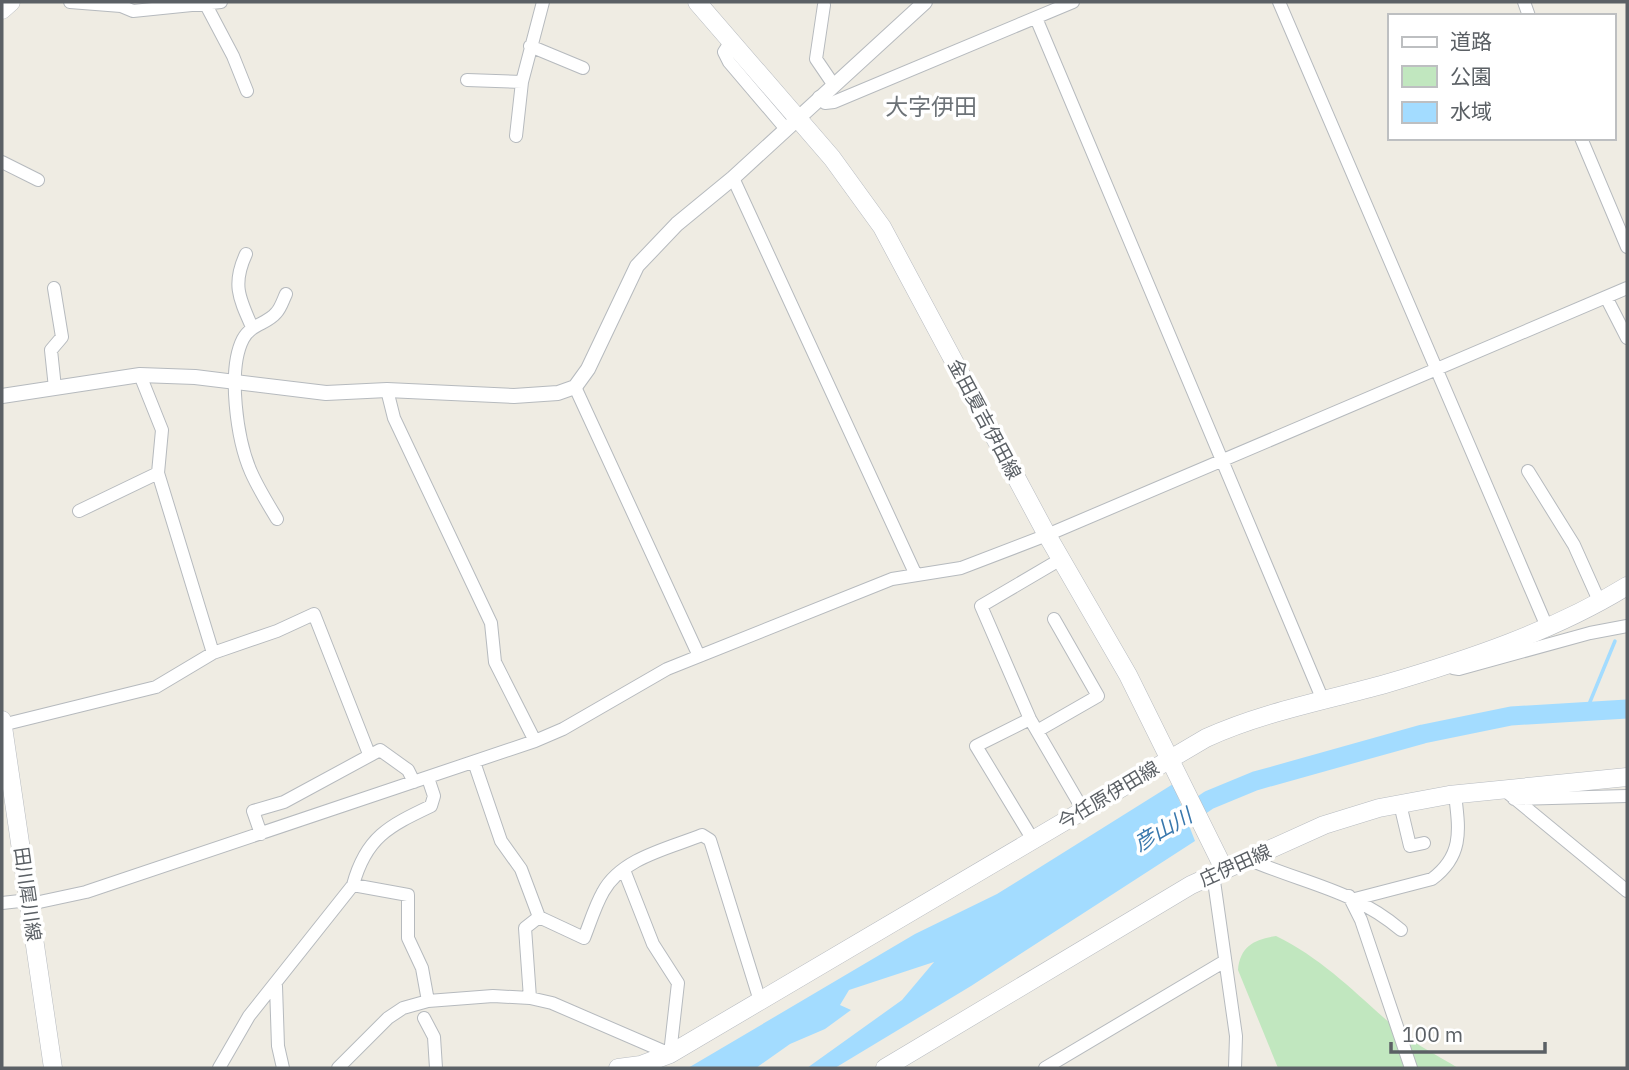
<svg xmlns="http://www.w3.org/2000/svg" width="1629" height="1070" viewBox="0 0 1629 1070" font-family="'IBM Plex Sans','Noto Sans JP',sans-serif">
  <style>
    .green { fill: #c1e7bf }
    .water { fill: #a3dcff }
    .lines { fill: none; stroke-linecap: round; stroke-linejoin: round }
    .stream { stroke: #a3dcff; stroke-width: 3.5 }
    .river { stroke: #a3dcff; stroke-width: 19 }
    .minor-casing { stroke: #b6babe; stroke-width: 14 }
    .tertiary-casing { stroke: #b6babe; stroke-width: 16 }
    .secondary-casing { stroke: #b7bbc0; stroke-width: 19 }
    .minor { stroke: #fff; stroke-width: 12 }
    .tertiary { stroke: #fff; stroke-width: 14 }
    .secondary { stroke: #fff; stroke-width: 18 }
    .labels { text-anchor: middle; stroke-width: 7; stroke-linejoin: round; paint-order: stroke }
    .street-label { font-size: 19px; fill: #5b6065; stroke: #fff }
    .water-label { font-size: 21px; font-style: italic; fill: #3978ad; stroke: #fff }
    .quarter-label { font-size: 23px; fill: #6c7277; stroke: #fff }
  </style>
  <rect width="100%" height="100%" fill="#efece3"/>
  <path class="green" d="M1276,936c49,24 82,60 123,95 17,14 40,25 59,37h-180l-40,-98c2,-24 17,-31 38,-34z"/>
  <path class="water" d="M1173,784l22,57 -224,145 -136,82h-28l95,-68 32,-38 -85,28 -9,15 11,5 -26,19 -35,15 -34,24h-68l227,-134 82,-40z"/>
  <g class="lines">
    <path class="stream" d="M1585,714l30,-73"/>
    <path class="river" d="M1181,819l28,-19 46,-19 168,-47 88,-18 116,-7"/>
    <defs>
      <path id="minor" d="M70,2l51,4 12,5 88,-9
        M1279,2l268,625
        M1524,2l5,14
        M205,3l28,53 14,35
        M824,5l-8,54 17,25
        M1036,18l286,680
        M731,41l-7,11 5,10 57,67
        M530,46l53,22
        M467,80l55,2 21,-80
        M819,97l6,6 9,-1 239,-100
        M516,136l6,-54
        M1581,138l46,109
        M2,162l36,18
        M733,178l182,395
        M246,254c-14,30 -7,44 6,73
        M54,288l8,49 -11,13 4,38
        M1606,297l21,41
        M140,375l22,55 -4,43 55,180
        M575,387l124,269
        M387,390l7,28 97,205 4,39 40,79
        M1528,471l46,74 26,58
        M79,511l79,-38
        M277,519c-9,-15 -19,-31 -26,-47 -14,-32 -24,-102 -8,-133 8,-15 24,-15 33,-26 5,-5 7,-13 10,-19
        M1061,559l-80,47 49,113 53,91
        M1453,668l6,1 131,-36 37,-7
        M1030,719l-54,27 57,94
        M2,725l154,-38 57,-34 64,-22 37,-17 55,140
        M1037,731l61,-35 -44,-77
        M474,762l27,79 20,28 18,48 45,21c6,-15 11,-32 19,-46 18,-34 67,-44 99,-57l8,5 50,161
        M1502,788l125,103
        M1514,799l113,-3
        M1400,804l10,42 14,-3
        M261,834l-8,-23 31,-9 96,-52 28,20 6,12
        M1248,859c57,25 104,30 153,71
        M1213,874l23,162 -1,32
        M353,885l55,10v43l14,30 6,33
        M1349,896l12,24 50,148
        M1355,899l77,-20c32,-24 27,-50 23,-85
        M2,903l27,-3
        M30,904l56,-12 449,-151 28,-12 104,-60 225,-90 69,-11 86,-33 580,-247
        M276,986l2,60 5,22
        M530,998l-5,-70 14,-11
        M424,1018l10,19 2,31
        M219,1068l30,-52 104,-131c13,-48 36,-59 78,-79l3,-10 -6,-18
        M338,1068l50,-50 15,-10 25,-7 65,-5 37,2 22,5 118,51 8,-71 -25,-39 -29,-74
        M1045,1068l180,-107"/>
      <path id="tertiary" d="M2,396l138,-21 55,2 131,16 61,-3 127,6 44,-3 17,-6 13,-18 49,-103 40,-42 56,-46 192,-176"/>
      <path id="secondary" d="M697,2l135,156 50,69 165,308 81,140 96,194
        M2,10l9,-8
        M2,720l51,348
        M618,1068l23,-3 29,-11 536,-316c57,-26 118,-37 179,-54 82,-24 169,-53 242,-98
        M885,1068l306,-183 133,-60 55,-17 70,-13 178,-18"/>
    </defs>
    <use href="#minor" class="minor-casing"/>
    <use href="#tertiary" class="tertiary-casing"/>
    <use href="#secondary" class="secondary-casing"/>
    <use href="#minor" class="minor"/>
    <use href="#tertiary" class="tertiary"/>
    <use href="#secondary" class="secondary"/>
  </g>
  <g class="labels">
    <g class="street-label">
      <text transform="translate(985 419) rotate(62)" y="7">金田夏吉伊田線</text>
      <text transform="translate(1108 795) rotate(-31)" y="7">今任原伊田線</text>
      <text transform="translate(1235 865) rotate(-24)" y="7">庄伊田線</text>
      <text transform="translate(28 894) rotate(82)" y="7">田川犀川線</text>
    </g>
    <g class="water-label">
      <text transform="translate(1163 830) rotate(-30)" y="7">彦山川</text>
    </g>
    <g class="quarter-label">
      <text x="931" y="115">大字伊田</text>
    </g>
  </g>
  <rect width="1629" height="1070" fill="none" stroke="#5b6065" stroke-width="7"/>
  <rect x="1388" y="14" width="228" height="126" fill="#ffffff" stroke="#bdbfc1" stroke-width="2"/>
  <rect x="1402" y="37" width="35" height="10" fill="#ffffff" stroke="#bdbfc1" stroke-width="2"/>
  <text x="1450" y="49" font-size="21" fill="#5b6065">道路</text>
  <rect x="1402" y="66" width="35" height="21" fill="#c1e7bf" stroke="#bdbfc1" stroke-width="2"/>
  <text x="1450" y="84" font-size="21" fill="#5b6065">公園</text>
  <rect x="1402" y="102" width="35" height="21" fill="#a3dcff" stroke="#bdbfc1" stroke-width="2"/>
  <text x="1450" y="119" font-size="21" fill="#5b6065">水域</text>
  <path d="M1391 1042v10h154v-10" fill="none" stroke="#5b6065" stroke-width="3.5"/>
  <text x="1402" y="1042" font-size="21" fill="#5b6065" stroke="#ffffff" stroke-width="5" paint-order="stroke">100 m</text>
</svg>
